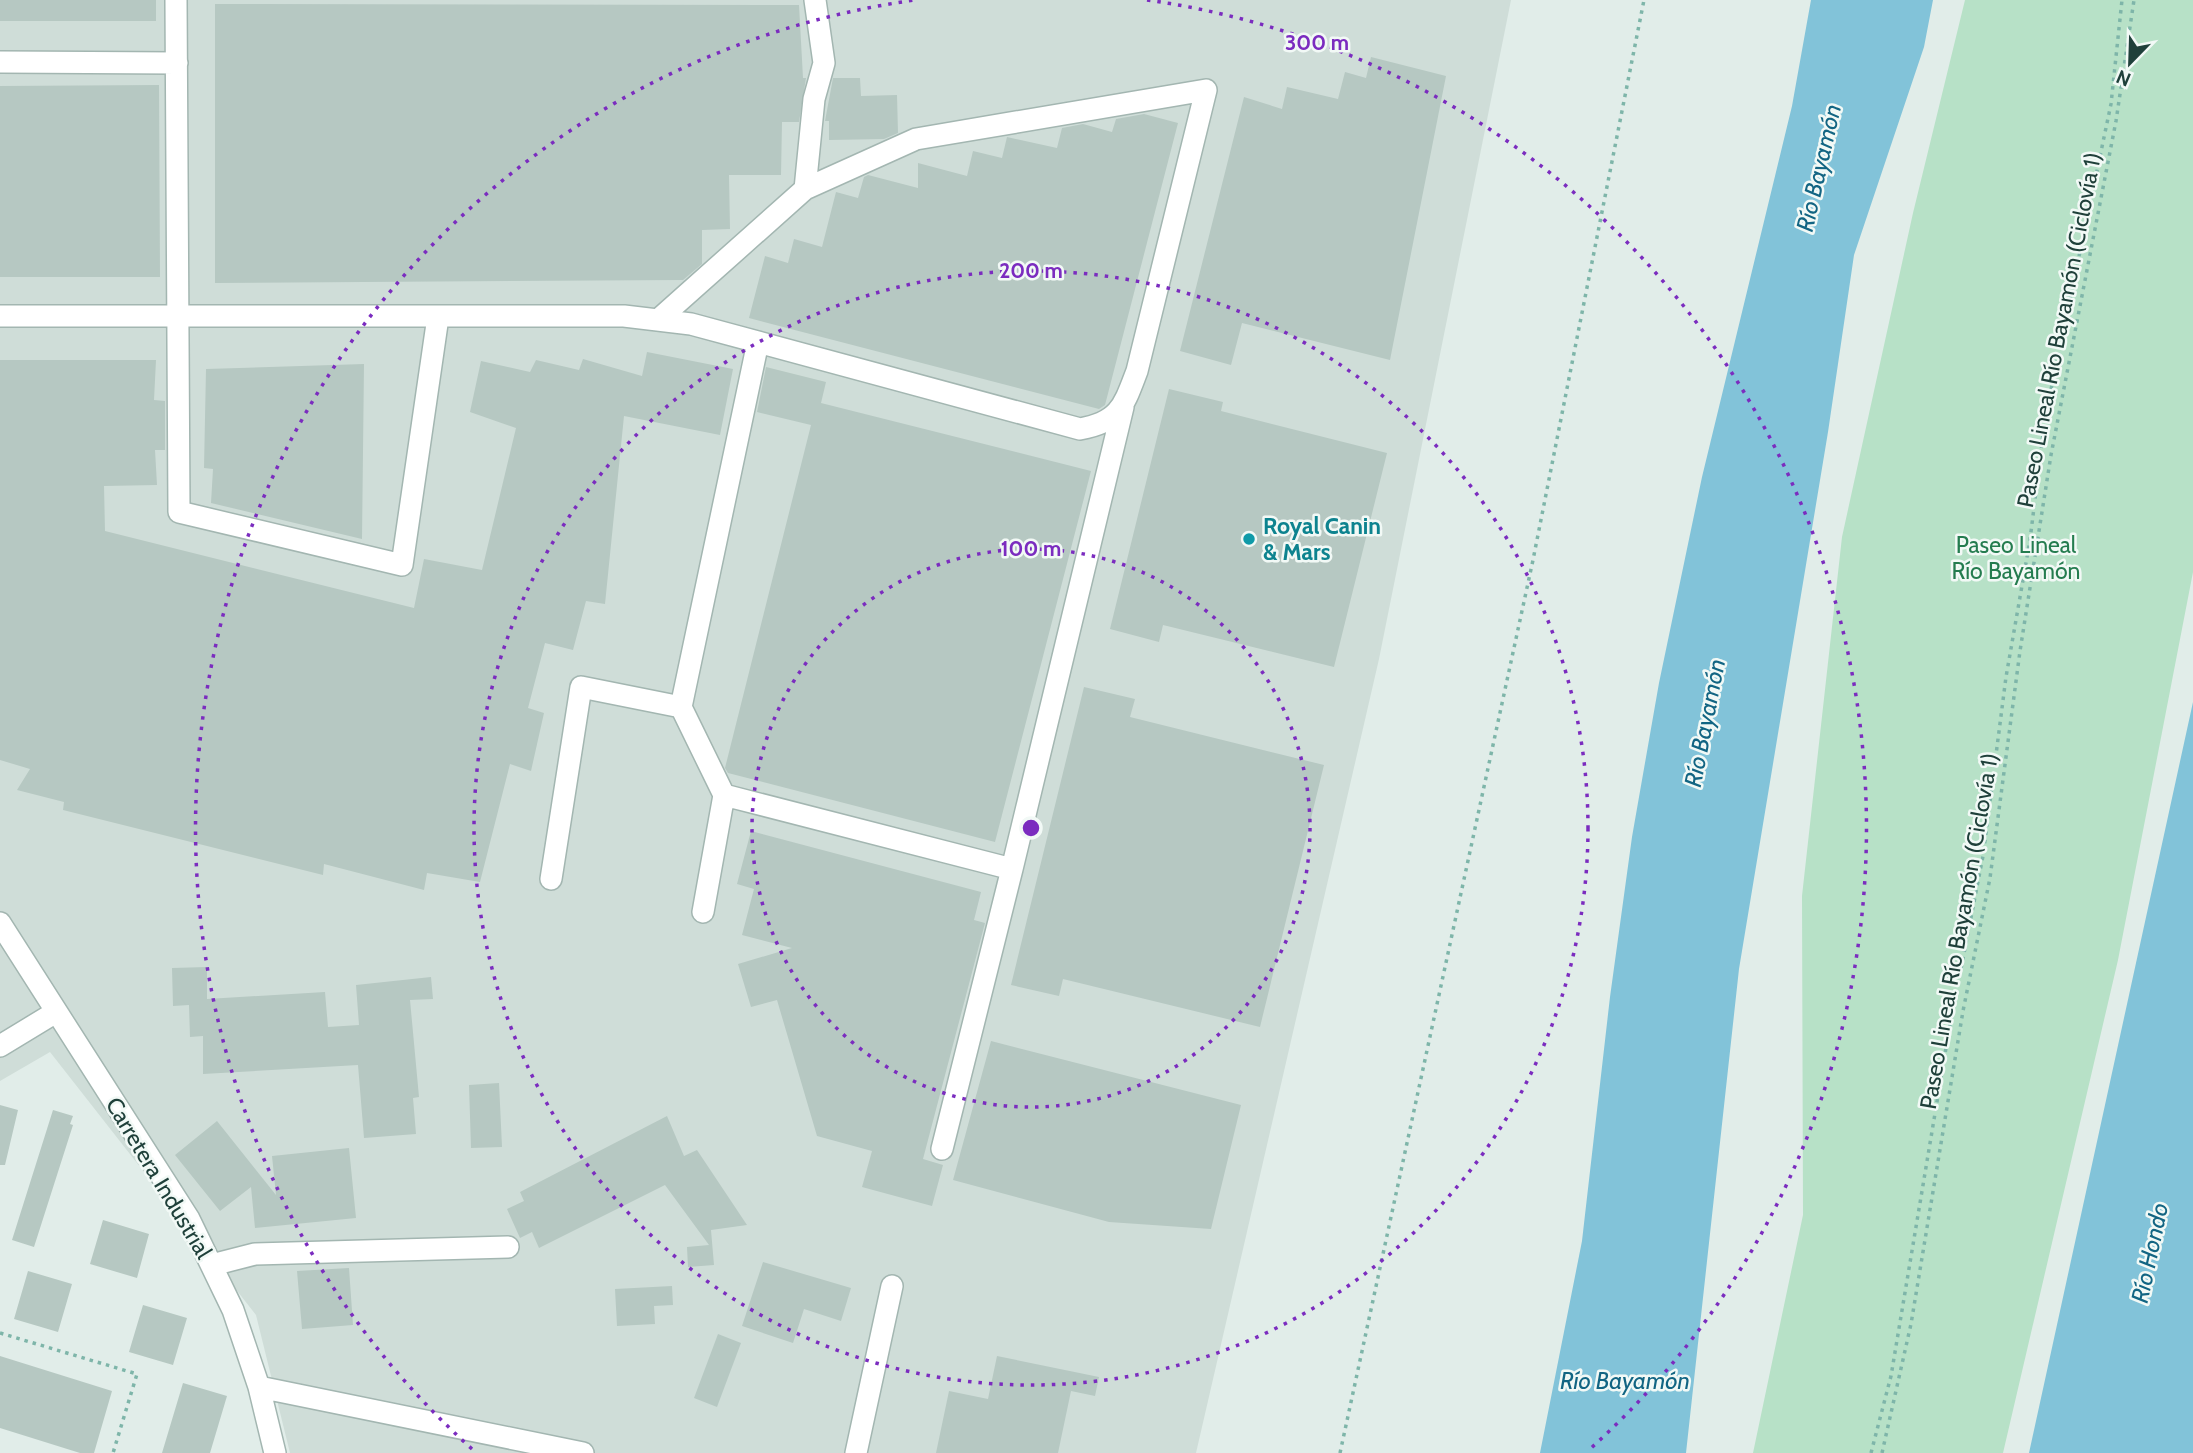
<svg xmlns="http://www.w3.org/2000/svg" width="2193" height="1453" viewBox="0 0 2193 1453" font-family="Cabin,sans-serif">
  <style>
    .built { fill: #cfddd8 }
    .green { fill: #b7e1c7 }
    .water { fill: #82c3d9 }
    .building { fill: #b6c8c2 }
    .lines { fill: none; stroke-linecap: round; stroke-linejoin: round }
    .minor-casing { stroke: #a3b6b1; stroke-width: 24 }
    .path { stroke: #7eb5a9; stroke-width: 3.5; stroke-dasharray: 3.5 5; stroke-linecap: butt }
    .minor { stroke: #fff; stroke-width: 21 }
    .ring { fill: none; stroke: #7b2cbf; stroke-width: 3.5; stroke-dasharray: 3.5 7 }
    .culture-dot { fill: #0f9aa8; stroke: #f2f9f6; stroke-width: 2.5 }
    .labels { text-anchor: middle; stroke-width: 5; stroke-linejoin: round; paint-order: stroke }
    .street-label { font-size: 23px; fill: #1f403a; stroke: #f2f9f6 }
    .culture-label { font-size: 23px; font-weight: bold; fill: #0d838f; stroke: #f2f9f6; text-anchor: start }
    .park-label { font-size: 23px; fill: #247c4f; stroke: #f2f9f6 }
    .water-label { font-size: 24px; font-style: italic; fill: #126583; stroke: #f2f9f6 }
    .centre { fill: #7b2cbf; stroke: #f2f9f6; stroke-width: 3.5 }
    .ring-label { font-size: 21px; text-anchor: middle; font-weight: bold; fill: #7b2cbf; stroke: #f2f9f6; stroke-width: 5; stroke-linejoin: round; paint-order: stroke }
  </style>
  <rect width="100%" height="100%" fill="#e1ede9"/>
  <path class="built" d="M0,0h1511l-132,659 -183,794h-906l-34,-138 -206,-263 -50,29z"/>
  <path class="green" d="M1965,0h228v572l-75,388 -115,493h-250l50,-238 -1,-319 40,-359 71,-324z"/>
  <path class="water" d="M1811,0h122l-9,47 -70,208 -26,177 -89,537 -53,484h-146l42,-212 28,-244 22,-160 27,-154 43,-206 90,-371z
    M2193,702v751h-164z"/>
  <path class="building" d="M0,0h156v21h-156z
    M215,4l584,1 4,73h3l-7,44h-17l-1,53h-52l1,54 -28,1v34l-19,16 -468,3z
    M1371,57l75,19 -56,284 -148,-37 -11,42 -51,-14 64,-254 38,12 5,-22 51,12 7,-27 21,6z
    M833,78h27l1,18 36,-1 1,38 -14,6 -55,1v-19h-4z
    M159,85l1,192h-160v-191z
    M1144,114l34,9 -73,282 -6,4 -350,-91 16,-62 23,7 6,-24 28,8 14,-55 22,6 6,-21 4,-2 50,13v-25l49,13 6,-25 29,7 5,-21 50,11 5,-20 21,-4 29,8 4,-13z
    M647,352l86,17 -13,66 -96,-19 -19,188 -19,-3 -13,49 -28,-7 -17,65 16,5 -13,58 -21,-7 -30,118 -53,-9 -3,17 -100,-26 -1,11 -260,-65 1,-8 -47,-12 13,-21 -30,-9v-400h156l-2,40 11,1v49h-10l2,35 -53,1 1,45 309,77 10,-49 58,11 34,-142 -46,-16 11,-51 49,11 6,-12 43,10 4,-11 59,17z
    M364,364l-2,175 -151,-36 2,-34 -9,-1 2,-99z
    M766,367l60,15 -5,21 270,68 -96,371 -267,-69 -3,-5 86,-343 -54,-13z
    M1169,389l54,13 -2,9 166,42 -53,214 -171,-42 -4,17 -49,-13z
    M1084,687l51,12 -5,18 194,48 -64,262 -197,-48 -4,17 -48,-11z
    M751,831l230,61 -7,28 11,3 -62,236 20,6 -11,41 -70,-19 10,-36 -55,-15 -40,-136 -26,7 -13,-43 54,-16 -50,-13 12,-46 -17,-5z
    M207,967v32l118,-7 3,35 31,-2 -3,-40 75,-8 2,22 -23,1 9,97 -6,1 3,36 -52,4 -6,-73 -155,9v-38l-13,1 -1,-32 -16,1 -1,-38z
    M991,1041l250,64 -30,124 -102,-7 -156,-42z
    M499,1083l3,64 -31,1 -2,-63z
    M0,1105l18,5 -13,55h-5z
    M53,1110l20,6 -3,8 3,1 -39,122 -22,-7z
    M667,1116l17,40 13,-6 50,75 -36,5 3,35 -26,2 -1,-20 22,-2 -44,-60 -126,63 -7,-16 -12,6 -13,-29 17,-8 -4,-9z
    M217,1121l59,74 -4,-39 77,-8 7,70 -101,10 -4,-41 -31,24 -45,-56z
    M103,1220l46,14 -12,44 -47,-14z
    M763,1262l88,26 -10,33 -37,-12 -11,34 -51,-17z
    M349,1268l4,57 -51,4 -5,-58z
    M28,1271l44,13 -14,48 -44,-13z
    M672,1286l1,19 -19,1 1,18 -38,2 -2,-37z
    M143,1305l44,13 -14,47 -44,-13z
    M718,1334l23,9 -24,64 -23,-9z
    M0,1356l112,35 -18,62h-14l-80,-25z
    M997,1356l102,21 -4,19 -24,-5 -13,62h-122l13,-62 39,8z
    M183,1383l44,13 -17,57h-48z"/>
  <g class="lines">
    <defs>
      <path id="minor" d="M176,0l3,512 223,53 36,-248
        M0,62l177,1
        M0,316h624l67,8 389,105c40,-7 44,-24 57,-58l69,-281 -290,49 -111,50
        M658,320l147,-131 9,-90 10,-36 -9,-63
        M758,342l-77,365 43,88 288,74 111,-462
        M551,879l30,-192 100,20
        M703,912l21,-117
        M0,923l189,296 44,91 26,77 16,66
        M0,1046l56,-34
        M942,1149l70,-280
        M212,1265l43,-11 253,-7
        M259,1387l324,66
        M856,1453l36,-167"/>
    </defs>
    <use href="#minor" class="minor-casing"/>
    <path class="path" d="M0,1333l137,41 -24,79
      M1340,1453l193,-893 111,-560
      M1871,1453l20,-77 58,-346 34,-174 23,-179 24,-137 15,-122 66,-314 11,-104
      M1882,1453l29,-129 52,-313 27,-133 30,-227 31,-196 65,-334 18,-121"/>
    <use href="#minor" class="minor"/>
  </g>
  <g class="ring">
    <circle cx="1031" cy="828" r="279"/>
    <circle cx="1031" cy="828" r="557"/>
    <path d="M472 1449A836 836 0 0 1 915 0M1147 0A836 836 0 0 1 1590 1449"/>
  </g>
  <circle class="culture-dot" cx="1249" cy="539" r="7"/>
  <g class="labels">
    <g class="street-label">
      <text transform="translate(2059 330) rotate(-79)" y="8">Paseo Lineal Río Bayamón (Ciclovía 1)</text>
      <text transform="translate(1959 931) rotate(-80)" y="8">Paseo Lineal Río Bayamón (Ciclovía 1)</text>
      <text transform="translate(159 1178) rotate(59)" y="8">Carretera Industrial</text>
    </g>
    <g class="culture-label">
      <text x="1263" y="534">Royal Canin<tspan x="1263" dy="26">&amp; Mars</tspan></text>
    </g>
    <g class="park-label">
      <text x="2016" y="553">Paseo Lineal<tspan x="2016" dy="26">Río Bayamón</tspan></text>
    </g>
    <g class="water-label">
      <text transform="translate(1819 168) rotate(-77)" y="8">Río Bayamón</text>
      <text transform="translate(1705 723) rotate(-79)" y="8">Río Bayamón</text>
      <text transform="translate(2150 1253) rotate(-78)" y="8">Río Hondo</text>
      <text x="1625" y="1389">Río Bayamón</text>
    </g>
  </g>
  <circle cx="1031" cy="828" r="10" class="centre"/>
  <g class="ring-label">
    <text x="1317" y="50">300 m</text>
    <text x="1031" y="278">200 m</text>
    <text x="1031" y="556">100 m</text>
  </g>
  <g transform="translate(2130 63) rotate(203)" stroke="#f2f9f6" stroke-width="5" paint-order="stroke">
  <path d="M0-5L12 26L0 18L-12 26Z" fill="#1f403a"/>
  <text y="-10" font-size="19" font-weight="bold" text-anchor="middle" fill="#1f403a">N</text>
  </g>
</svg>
